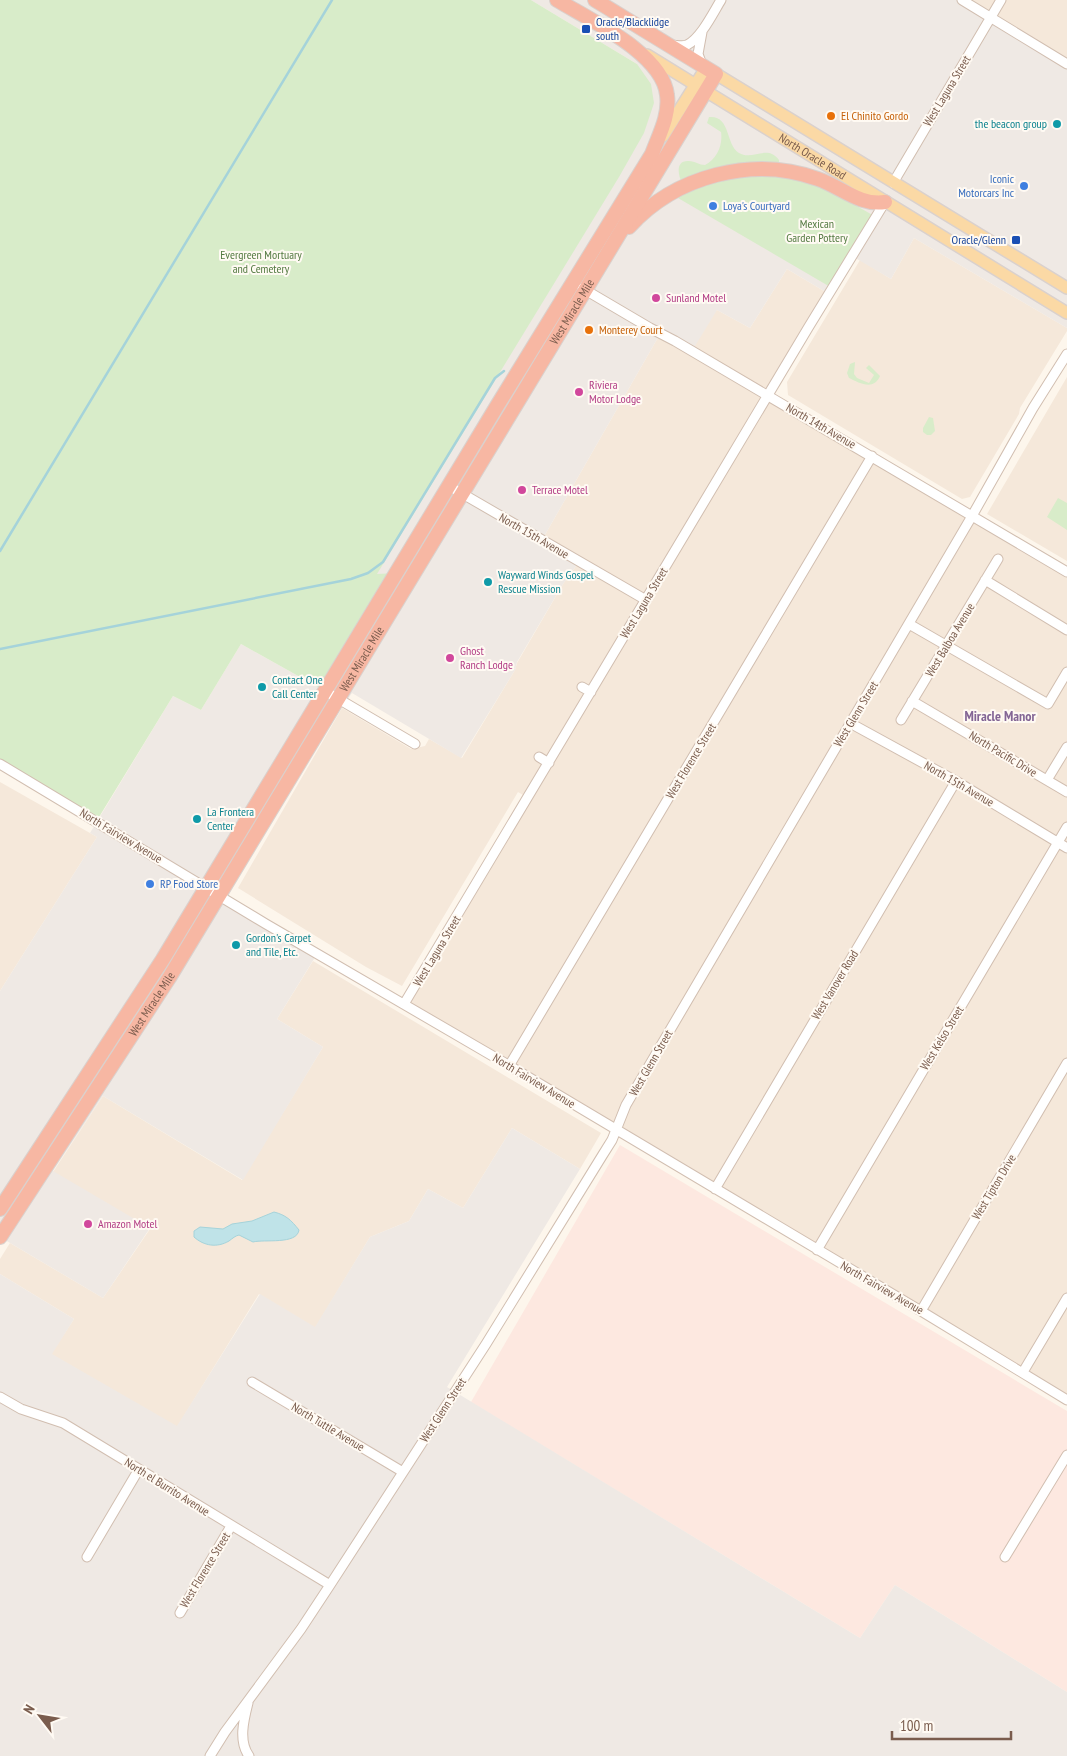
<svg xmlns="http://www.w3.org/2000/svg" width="1067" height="1756" viewBox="0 0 1067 1756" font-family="'PT Sans Narrow',sans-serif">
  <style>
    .residential { fill: #f5e8da }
    .commercial { fill: #fde8e0 }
    .industrial { fill: #efe9e4 }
    .green { fill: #d8ecc9 }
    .water { fill: #bfe3e8; stroke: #a5d3da }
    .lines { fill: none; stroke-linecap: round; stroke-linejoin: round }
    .stream { stroke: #a5d3da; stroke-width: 2.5 }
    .minor-casing { stroke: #d1beb0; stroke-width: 11 }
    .major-casing { stroke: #dad1cd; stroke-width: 14 }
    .highway-casing { stroke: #dad1cd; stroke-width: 16 }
    .minor { stroke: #fff; stroke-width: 9 }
    .major { stroke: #fbd9a5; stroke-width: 11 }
    .highway { stroke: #f7b7a3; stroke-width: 14 }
    .transit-dot { fill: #1a4fb4; stroke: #fffaf3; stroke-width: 2 }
    .food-dot { fill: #e8710a; stroke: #fffaf3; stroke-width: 2 }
    .culture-dot { fill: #0f9aa8; stroke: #fffaf3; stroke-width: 2 }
    .shop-dot { fill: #3f7fe0; stroke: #fffaf3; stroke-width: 2 }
    .hotel-dot { fill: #d1479c; stroke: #fffaf3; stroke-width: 2 }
    .labels { text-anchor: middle; stroke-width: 4; stroke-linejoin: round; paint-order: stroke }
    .transit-label { font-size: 12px; fill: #164399; stroke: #fffaf3; text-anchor: start }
    .street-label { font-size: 12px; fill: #7a5c4d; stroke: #fffaf3 }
    .food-label { font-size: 12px; fill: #c56008; stroke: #fffaf3; text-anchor: start }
    .culture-label { font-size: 12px; fill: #0d838f; stroke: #fffaf3; text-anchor: start }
    .shop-label { font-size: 12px; fill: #366cbe; stroke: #fffaf3; text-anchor: start }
    .park-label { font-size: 12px; fill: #537a41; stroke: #fffaf3 }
    .hotel-label { font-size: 12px; fill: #b23c85; stroke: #fffaf3; text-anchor: start }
    .neighbourhood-label { font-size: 14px; font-weight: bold; fill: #846695; stroke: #fffaf3 }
  </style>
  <rect width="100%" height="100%" fill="#fdf6ec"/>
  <path class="residential" d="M962,0h105v63z
    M914,238l153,90v3l-47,77 -1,6 -49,83 -8,2 -174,-104 -1,-13 73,-122 31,19z
    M787,269l42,25 -61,101 299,177v828l-663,-396 124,-206 -10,-6 -116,194 -36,-19 -128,-79 104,-180 69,41 14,-3 4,-7 33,19 53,-88 2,-7 46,-79 16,-22 -37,-22 118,-206 57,-24 33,18z
    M1067,377v184l-80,-47z
    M0,782l97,55 -97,154z
    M313,961l288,172 -21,36 -68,-41 -49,80 -35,-19 -19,32 -39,16 -55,91 -56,-34 -82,133 -126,-73 23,-35 -74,-45v-15l10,-16 93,55 47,-69 -97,-57 50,-76 139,84 81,-133 -46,-28z"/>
  <path class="commercial" d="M620,1145l447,266v281l-172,-107 -35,53 -389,-236z"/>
  <path class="industrial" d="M531,0h431l105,63v265l-153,-90 -23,41 -39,-23 -23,38 -42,-25 -37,59 -33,-18 -25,41 -32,-17 -118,206 37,22 -16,22 -46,78 -2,8 -54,88 -109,-65 -7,10 -7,-4 -119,196 98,59 -40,65 46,28 -80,133 -140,-84 -50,75 97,57 -47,70 -103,-61v-246l97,-154 -7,-4 83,-137 28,14 40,-66 84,47 71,-118 -20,2 261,-511z
    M512,1128l68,41 -133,218 413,251 35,-53 172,107v64h-1067v-482l74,45 -22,35 125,72 83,-132 55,33 55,-90 39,-16 19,-32 35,19z"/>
  <path class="green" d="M0,0h531l106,64 14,20 3,19 -10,30 -25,44 -242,397 20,-1 -72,118 -84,-47 -40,66 -28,-14 -77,126 -96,-57z
    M709,117c22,-2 16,27 30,36 14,8 28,-9 40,7v5l-97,18c-4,-8 -7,-23 7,-22 6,0 10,4 16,4 12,-6 18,-20 16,-33l-14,-9z
    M777,172l43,13 56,32 -44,71 -154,-90 14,-9 25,-10z
    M855,362l-1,12 3,4 12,5 5,-8 -8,-7 3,-3 11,11c-6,15 -21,7 -31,2l-2,-5 3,-9z
    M929,417l4,1 2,13 -4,4h-4l-4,-3v-4z
    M1058,498l9,5v27l-20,-13z"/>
  <path class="water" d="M274,1212c12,3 17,8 25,18 -2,15 -35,9 -46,12l-14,-7c-4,1 -6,3 -10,6 -12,7 -25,5 -35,-4v-6l6,-4 23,2 9,-5 20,-3z"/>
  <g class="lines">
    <path class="stream" d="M0,551l332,-551
      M0,649l351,-70 17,-6 15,-11 112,-184 9,-7"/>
    <defs>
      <path id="minor" d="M962,0l105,64
        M671,45c5,0 11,2 16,0 14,-7 26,-32 34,-45
        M702,65l-4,-11 4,-22
        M893,183l108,-183
        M582,288l68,40 25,13 392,231
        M449,486l197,114
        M985,580l82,50
        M909,624l139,80 19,-32
        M582,687l9,5
        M325,691l90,53
        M912,701l155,91
        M901,720l97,-161
        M850,723l106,58 111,67
        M539,757l10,6
        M0,764l266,160 237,138 418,249 146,89
        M1047,780l20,-33
        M404,1004l404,-676 77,-126
        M509,1066l363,-610
        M715,1189l241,-408
        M817,1250l250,-423
        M921,1311l146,-248
        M1023,1372l44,-74
        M252,1382l151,90
        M0,1397l21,12 42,14 267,162
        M87,1557l52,-88
        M1005,1557l62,-102
        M180,1613l51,-87
        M248,1703c-4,16 -10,38 1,53
        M210,1756l15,-24 76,-103 29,-44 156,-241 116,-188 10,-16 14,-35 346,-589 61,-108 34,-54"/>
      <g id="major">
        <path id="s1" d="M647,55l420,258"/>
        <path d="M716,74l351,214"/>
        <path d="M663,136l43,-68"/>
      </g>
      <g id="highway">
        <path d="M629,227c46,-51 124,-72 189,-48 23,8 42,27 67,23"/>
        <path d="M0,1209l163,-250 334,-553 155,-252c7,-19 18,-39 15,-59 -4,-41 -77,-75 -110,-95"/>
        <path id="s2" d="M0,1237l169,-259 547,-904 -121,-74"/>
      </g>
    </defs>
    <use href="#minor" class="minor-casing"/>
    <use href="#major" class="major-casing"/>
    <use href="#highway" class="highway-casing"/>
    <use href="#minor" class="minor"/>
    <use href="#major" class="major"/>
    <use href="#highway" class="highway"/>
  </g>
  <g class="transit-dot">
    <rect x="581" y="24" width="10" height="10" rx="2.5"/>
    <rect x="1011" y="235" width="10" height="10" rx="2.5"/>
  </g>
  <g class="food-dot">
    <circle cx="831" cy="116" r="5"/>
    <circle cx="589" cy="330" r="5"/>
  </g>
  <g class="culture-dot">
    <circle cx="1057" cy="124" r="5"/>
    <circle cx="488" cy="582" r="5"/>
    <circle cx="262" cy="687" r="5"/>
    <circle cx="197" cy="819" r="5"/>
    <circle cx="236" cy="945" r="5"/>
  </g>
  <g class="shop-dot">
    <circle cx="1024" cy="186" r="5"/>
    <circle cx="713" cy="206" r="5"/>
    <circle cx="150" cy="884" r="5"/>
  </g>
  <g class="hotel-dot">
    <circle cx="656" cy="298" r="5"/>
    <circle cx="579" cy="392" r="5"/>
    <circle cx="522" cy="490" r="5"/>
    <circle cx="450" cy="658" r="5"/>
    <circle cx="88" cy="1224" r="5"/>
  </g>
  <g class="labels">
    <g class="transit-label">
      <text x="596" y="26">Oracle/Blacklidge<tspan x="596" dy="14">south</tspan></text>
      <text x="1006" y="244" text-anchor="end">Oracle/Glenn</text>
    </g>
    <g class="street-label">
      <text transform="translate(947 91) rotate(-59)" y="4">West Laguna Street</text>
      <text dy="4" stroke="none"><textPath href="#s1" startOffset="194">North Oracle Road</textPath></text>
      <text dy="4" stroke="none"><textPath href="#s2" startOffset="1088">West Miracle Mile</textPath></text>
      <text transform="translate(821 426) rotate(30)" y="4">North 14th Avenue</text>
      <text transform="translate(534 536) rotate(30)" y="4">North 15th Avenue</text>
      <text transform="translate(644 603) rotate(-59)" y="4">West Laguna Street</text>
      <text transform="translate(950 640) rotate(-59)" y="4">West Balboa Avenue</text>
      <text dy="4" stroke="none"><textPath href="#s2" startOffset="682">West Miracle Mile</textPath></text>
      <text transform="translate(856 714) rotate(-59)" y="4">West Glenn Street</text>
      <text transform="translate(1003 754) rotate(31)" y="4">North Pacific Drive</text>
      <text transform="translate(691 761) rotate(-59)" y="4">West Florence Street</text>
      <text transform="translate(959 784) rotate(30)" y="4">North 15th Avenue</text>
      <text transform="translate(121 836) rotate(31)" y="4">North Fairview Avenue</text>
      <text transform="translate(437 951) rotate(-59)" y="4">West Laguna Street</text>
      <text transform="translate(835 985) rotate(-59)" y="4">West Vanover Road</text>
      <text dy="4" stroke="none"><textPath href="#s2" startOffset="278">West Miracle Mile</textPath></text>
      <text transform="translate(942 1038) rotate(-59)" y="4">West Kelso Street</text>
      <text transform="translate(651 1063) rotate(-60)" y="4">West Glenn Street</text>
      <text transform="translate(534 1081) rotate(31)" y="4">North Fairview Avenue</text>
      <text transform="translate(994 1187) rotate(-59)" y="4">West Tipton Drive</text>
      <text transform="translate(882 1288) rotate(30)" y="4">North Fairview Avenue</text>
      <text transform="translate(443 1410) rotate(-57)" y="4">West Glenn Street</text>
      <text transform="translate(328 1427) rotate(31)" y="4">North Tuttle Avenue</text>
      <text transform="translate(167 1487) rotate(32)" y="4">North el Burrito Avenue</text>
      <text transform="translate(205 1570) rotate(-59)" y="4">West Florence Street</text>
    </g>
    <g class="food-label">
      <text x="841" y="120">El Chinito Gordo</text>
      <text x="599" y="334">Monterey Court</text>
    </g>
    <g class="culture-label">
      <text x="1047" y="128" text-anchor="end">the beacon group</text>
      <text x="498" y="579">Wayward Winds Gospel<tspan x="498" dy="14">Rescue Mission</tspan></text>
      <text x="272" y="684">Contact One<tspan x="272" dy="14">Call Center</tspan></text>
      <text x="207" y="816">La Frontera<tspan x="207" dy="14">Center</tspan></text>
      <text x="246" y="942">Gordon's Carpet<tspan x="246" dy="14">and Tile, Etc.</tspan></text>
    </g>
    <g class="shop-label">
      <text x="1014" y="183" text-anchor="end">Iconic<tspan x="1014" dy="14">Motorcars Inc</tspan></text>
      <text x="723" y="210">Loya's Courtyard</text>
      <text x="160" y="888">RP Food Store</text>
    </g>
    <g class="park-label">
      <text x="817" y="228">Mexican<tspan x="817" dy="14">Garden Pottery</tspan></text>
      <text x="261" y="259">Evergreen Mortuary<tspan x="261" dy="14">and Cemetery</tspan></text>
    </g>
    <g class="hotel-label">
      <text x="666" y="302">Sunland Motel</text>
      <text x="589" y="389">Riviera<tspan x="589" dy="14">Motor Lodge</tspan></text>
      <text x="532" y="494">Terrace Motel</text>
      <text x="460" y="655">Ghost<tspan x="460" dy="14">Ranch Lodge</tspan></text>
      <text x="98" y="1228">Amazon Motel</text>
    </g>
    <g class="neighbourhood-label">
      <text x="1000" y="721">Miracle Manor</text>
    </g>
  </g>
  <g transform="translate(40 1716) rotate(301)" stroke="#fffaf3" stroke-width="4" paint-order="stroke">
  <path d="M0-4L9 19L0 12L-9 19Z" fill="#7a5c4d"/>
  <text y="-8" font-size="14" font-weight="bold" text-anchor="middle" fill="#7a5c4d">N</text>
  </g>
  <path d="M892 1731v8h119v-8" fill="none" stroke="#7a5c4d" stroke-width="2.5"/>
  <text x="900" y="1731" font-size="15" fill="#7a5c4d" stroke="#fffaf3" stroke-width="4" paint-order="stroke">100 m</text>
</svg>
